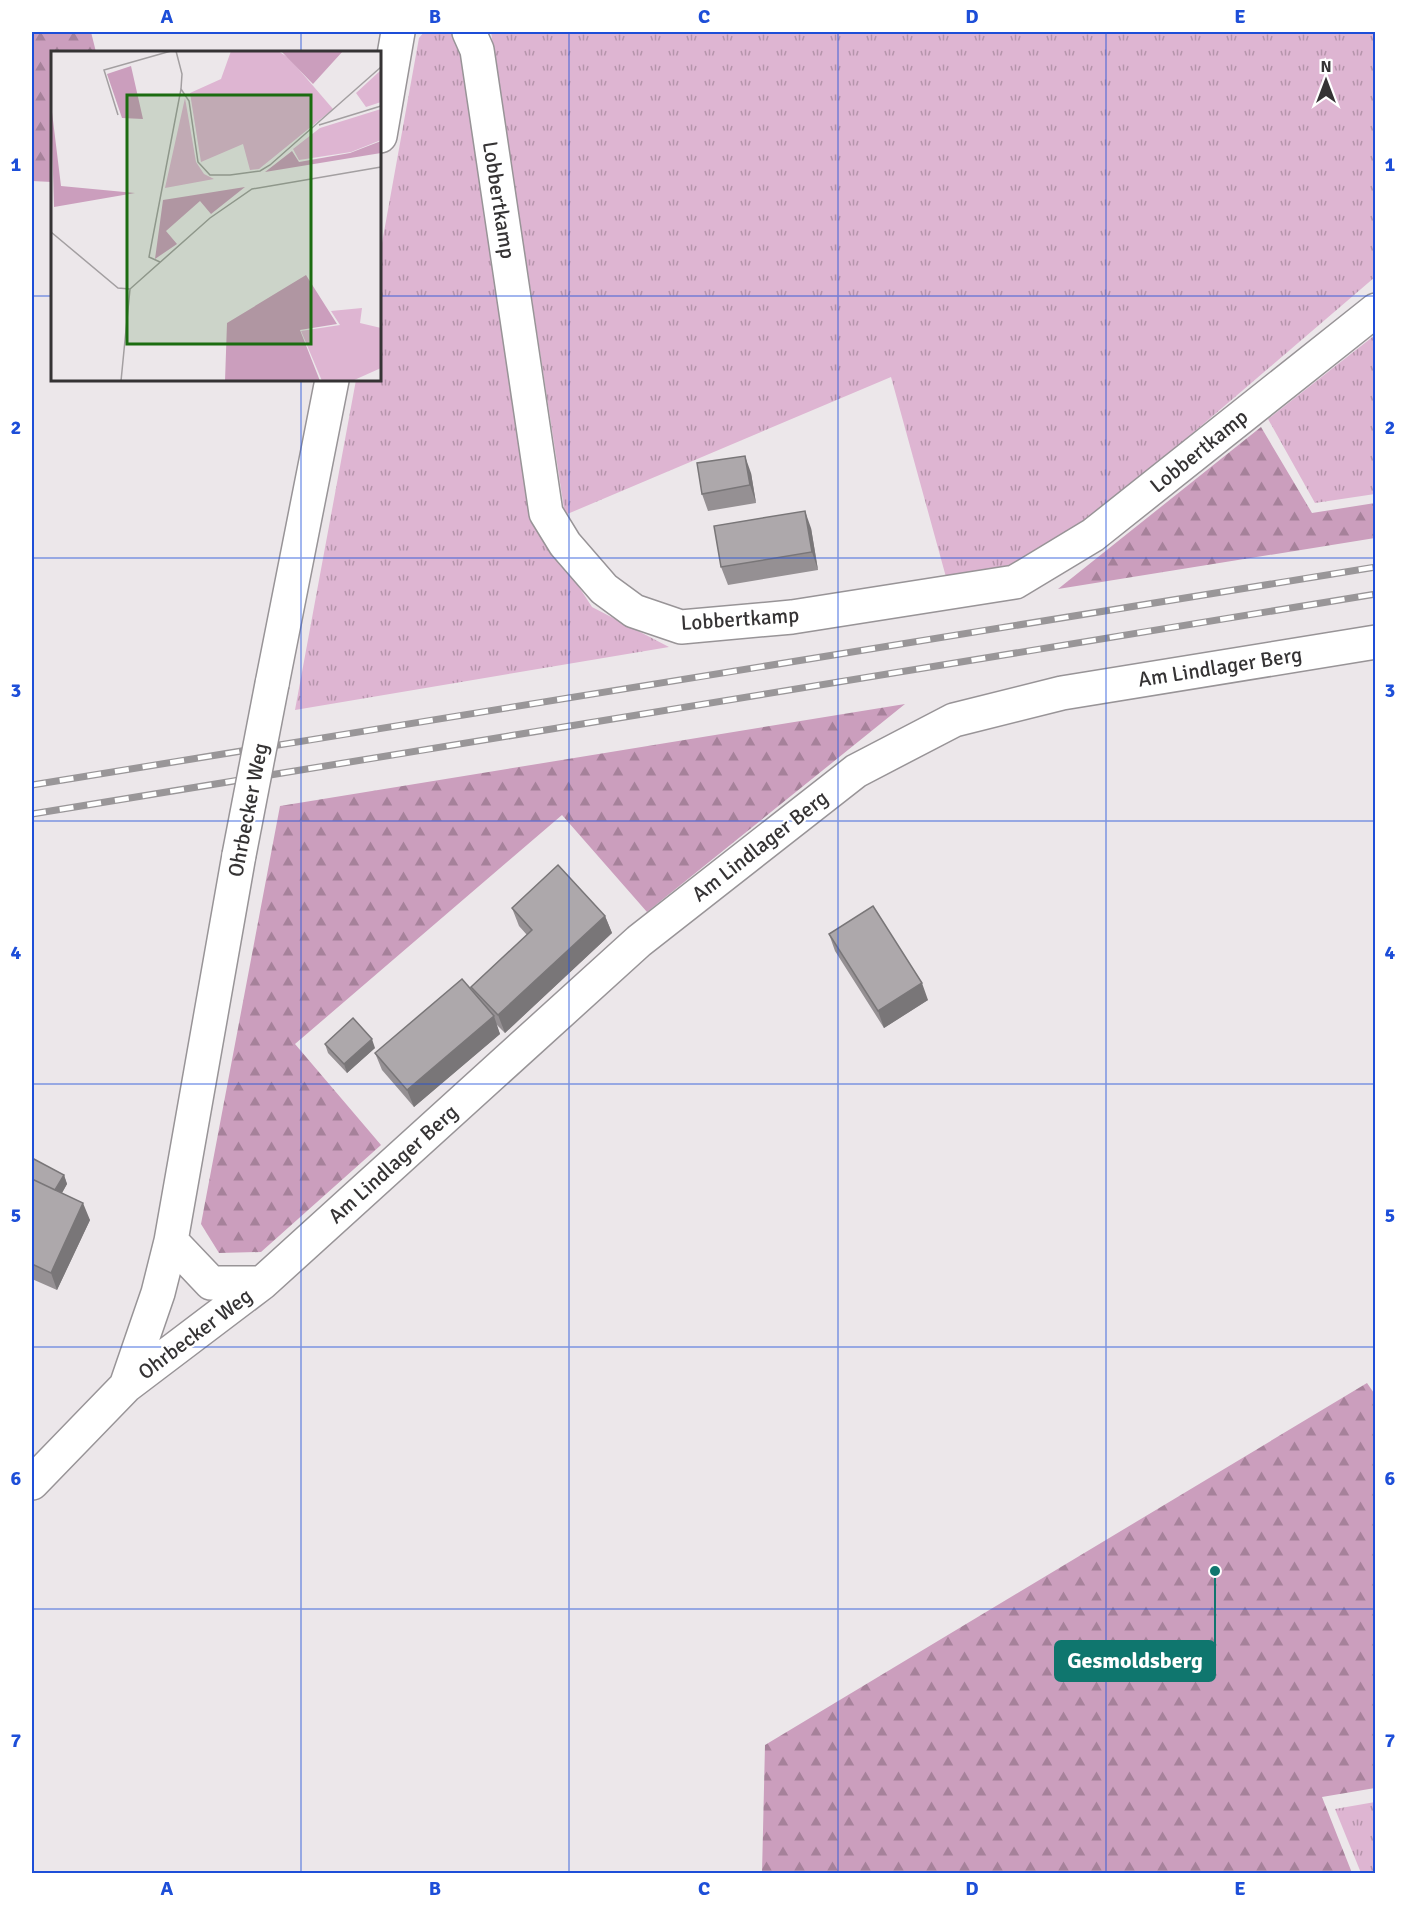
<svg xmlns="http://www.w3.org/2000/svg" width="1407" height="1905" viewBox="0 0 1407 1905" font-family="Signika,sans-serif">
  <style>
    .grass { fill: url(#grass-tufts) }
    .forest { fill: url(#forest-firs) }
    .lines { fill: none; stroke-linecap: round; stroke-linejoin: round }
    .minor-casing { stroke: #989497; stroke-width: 36 }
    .minor { stroke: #fff; stroke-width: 33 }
    .rail-casing { stroke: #999698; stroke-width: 7 }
    .rail { stroke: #fff; stroke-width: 4.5; stroke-dasharray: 14; stroke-linecap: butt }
    .minor-bridge-casing { stroke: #989497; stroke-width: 36; stroke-linecap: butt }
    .minor-bridge { stroke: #fff; stroke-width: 33 }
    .wall { fill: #959093 }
    .shaded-wall { fill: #797678 }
    .building { fill: #ada8ab; stroke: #797678; stroke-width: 1.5 }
    .grid { fill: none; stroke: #1d4ed8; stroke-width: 1.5; stroke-opacity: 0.55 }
    .labels { text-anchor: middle; stroke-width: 4.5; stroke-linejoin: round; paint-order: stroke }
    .street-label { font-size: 21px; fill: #353334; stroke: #fff }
    .inset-road { fill: none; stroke: #a39fa1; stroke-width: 1.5 }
    .view { fill: #1b6c10; fill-opacity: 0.15; stroke: #1b6c10; stroke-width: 3 }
    .inset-edge { fill: none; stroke: #353334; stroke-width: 3 }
    .leader { fill: none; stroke: #0f766e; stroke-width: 2 }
    .callout-dot { fill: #0f766e; stroke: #fff; stroke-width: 2 }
    .callout { fill: #0f766e; stroke: #0f766e; stroke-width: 2 }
    .callout-label { font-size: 22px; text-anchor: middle; font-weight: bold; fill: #fff }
    .neatline { fill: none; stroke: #1d4ed8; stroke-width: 2 }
    .grid-label { font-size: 20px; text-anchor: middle; font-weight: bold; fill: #1d4ed8 }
  </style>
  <defs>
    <pattern id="grass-tufts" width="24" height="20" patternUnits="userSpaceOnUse" patternTransform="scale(1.5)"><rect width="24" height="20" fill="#deb5d2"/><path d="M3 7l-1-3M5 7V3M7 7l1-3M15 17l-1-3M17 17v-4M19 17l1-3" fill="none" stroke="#b594ab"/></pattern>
    <pattern id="forest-firs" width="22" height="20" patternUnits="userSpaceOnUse" patternTransform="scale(1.5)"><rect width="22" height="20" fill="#cb9ebd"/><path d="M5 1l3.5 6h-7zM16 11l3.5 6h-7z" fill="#a6819a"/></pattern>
  </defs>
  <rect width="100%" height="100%" fill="#ece7ea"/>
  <path class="grass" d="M424,32h30l5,3 74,481 59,91 77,40 -374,63 61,-330h24v-126l39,-216z
    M491,32h884v245l-271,232 -96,57 -62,11 -55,-200 -326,138z
    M1375,335v159l-60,9 -47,-84z
    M1375,1802v71h-14l-26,-64z"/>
  <path class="forest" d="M32,32h59l5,20h-44v130l-20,-1z
    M1261,427l51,86 63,-10v35l-317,51z
    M905,704l-258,208 -85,-97 -267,229 86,101 -120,107 -42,1 -18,-29 79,-418z
    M1367,1383l9,13 -1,392 -53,9 30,76h-590l3,-128z"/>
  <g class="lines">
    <defs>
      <path id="minor" d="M469,32l8,18 69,463 19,31 39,45 30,22 47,16 111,-10 223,-35 78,-47 283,-225
        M380,136l18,-104
        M272,684l60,-304
        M239,855l-68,386 40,42h51
        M126,1386l32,-93 13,-52
        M32,1483l94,-97 136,-103 377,-342 217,-170 98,-51 108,-27 314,-51"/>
    </defs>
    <use href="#minor" class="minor-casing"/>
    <use href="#minor" class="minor"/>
    <defs>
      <path id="rail" d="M32,785l1344,-218
        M32,814l1344,-220"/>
    </defs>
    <use href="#rail" class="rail-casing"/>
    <use href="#rail" class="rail"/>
    <defs>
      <path id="minor-bridge" d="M239,855l33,-171"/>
    </defs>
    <use href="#minor-bridge" class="minor-bridge-casing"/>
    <use href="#minor-bridge" class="minor-bridge"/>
  </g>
  <path class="wall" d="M751,473l5,30 -48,8 -6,-17z
    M811,528l7,42 -90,15 -7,-18z
    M512,908l93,8 7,17 -107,100 -9,-9 4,10 -86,73 -32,-37 -7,-17 99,-59 -3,-7 56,-52 -8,-9z
    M829,934l99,66 -44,28 -49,-77z
    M325,1044l50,4 -28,25 -19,-20z
    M32,1158l32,17 3,9 -5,9 28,27 -33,70 -25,-11z"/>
  <path class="shaded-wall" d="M745,456l6,17 5,30 -6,-18z
    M805,511l6,17 7,42 -6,-18z
    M605,916l7,17 -107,100 -7,-18z
    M922,983l6,17 -44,28 -6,-17z
    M494,1016l6,18 -86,73 -7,-17z
    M372,1039l3,9 -28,25 -3,-9z
    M64,1175l3,9 -12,21 -3,-9z
    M83,1203l7,17 -33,70 -6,-17z"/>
  <path class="building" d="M745,456l5,29 -48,9 -5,-31z
    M805,511l7,41 -91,15 -7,-41z
    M558,865l47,51 -107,99 -27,-28 61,-57 -20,-22z
    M873,906l49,77 -44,28 -49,-77z
    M462,979l32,37 -87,74 -32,-37z
    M353,1018l19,21 -28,25 -19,-20z
    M32,1158l32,17 -9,15 -23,-11z
    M32,1179l51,24 -32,70 -19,-9z"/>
  <path class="grid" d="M301,32v20M569,32v1842M838,32v1842M1106,32v1842M32,296h20M380,296h996M301,380v1494M32,558h1344M32,821h1344M32,1084h1344M32,1347h1344M32,1609h1344"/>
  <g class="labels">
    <g class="street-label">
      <text transform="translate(499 200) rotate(81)" y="7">Lobbertkamp</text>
      <text transform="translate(1199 451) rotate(-39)" y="7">Lobbertkamp</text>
      <text transform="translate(740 619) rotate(-4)" y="7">Lobbertkamp</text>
      <text transform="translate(1220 667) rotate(-9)" y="7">Am Lindlager Berg</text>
      <text transform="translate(248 810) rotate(-79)" y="7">Ohrbecker Weg</text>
      <text transform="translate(760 846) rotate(-38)" y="7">Am Lindlager Berg</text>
      <text transform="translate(393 1164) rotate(-42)" y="7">Am Lindlager Berg</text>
      <text transform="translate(195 1334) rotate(-37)" y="7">Ohrbecker Weg</text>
    </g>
  </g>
  <g transform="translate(51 51)">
    <rect width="330" height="330" fill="#ece7ea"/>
    <path d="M180,0h47l11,7 44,51 -74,60 -9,1 -7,-26 -42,18 -11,-69 31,-14zM330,19v32l-15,5 -10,-14zM134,47l11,64 8,12 10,5 -49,9zM330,58v31l-30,12 -52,8 -6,-11 27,-21zM311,257l-2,15 21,5v40l-29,13h-30l-21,-50 39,-6 -9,-14z" fill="#deb5d2"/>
    <path d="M230,0h62l-30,33zM80,15l12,53 -21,-1 -15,-44zM0,53l10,82 74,7 -81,14zM330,90v12l-116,19 27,-21 7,11 51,-9zM194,136l-34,27 -11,-13 -34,30 11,13 -22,15 8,-59zM255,224l31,49 -37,6 20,51h-95l2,-58z" fill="#cb9ebd"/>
    <path class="inset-road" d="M130,38l8,12 9,61 12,13h20l30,-4 10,-6 111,-98M67,64l-14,-45 67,-19M268,74l62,-19M0,181l67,56 12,1M109,211l-11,-5 32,-168 1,-15 -6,-23M70,330l9,-92 80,-71 42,-29 129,-22"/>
    <path class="view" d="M76,44h184v249h-184z"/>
    <rect width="330" height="330" class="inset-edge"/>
  </g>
  <path class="leader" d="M1215 1571L1215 1661"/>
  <circle class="callout-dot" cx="1215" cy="1571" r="6"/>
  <rect class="callout" x="1055" y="1641" width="160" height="40" rx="6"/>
  <g class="callout-label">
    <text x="1135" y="1668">Gesmoldsberg</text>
  </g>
  <rect width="1407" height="1905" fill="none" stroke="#ffffff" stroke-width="66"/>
  <g transform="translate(1326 81)" stroke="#ffffff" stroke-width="4.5" paint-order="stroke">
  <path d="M0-4.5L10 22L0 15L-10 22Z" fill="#353334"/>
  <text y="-9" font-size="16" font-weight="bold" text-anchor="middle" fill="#353334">N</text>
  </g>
  <rect x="33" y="33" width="1341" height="1839" class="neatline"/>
  <g class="grid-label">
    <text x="167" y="23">A</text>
    <text x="435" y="23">B</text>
    <text x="704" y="23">C</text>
    <text x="972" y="23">D</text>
    <text x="1240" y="23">E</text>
    <text x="16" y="171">1</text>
    <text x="1390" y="171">1</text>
    <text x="16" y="434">2</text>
    <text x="1390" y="434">2</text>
    <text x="16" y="697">3</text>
    <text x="1390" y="697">3</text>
    <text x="16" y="959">4</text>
    <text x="1390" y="959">4</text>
    <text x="16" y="1222">5</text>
    <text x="1390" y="1222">5</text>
    <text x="16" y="1485">6</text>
    <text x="1390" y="1485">6</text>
    <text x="16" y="1747">7</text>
    <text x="1390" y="1747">7</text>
    <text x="167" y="1895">A</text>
    <text x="435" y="1895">B</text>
    <text x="704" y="1895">C</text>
    <text x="972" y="1895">D</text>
    <text x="1240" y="1895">E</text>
  </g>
</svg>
